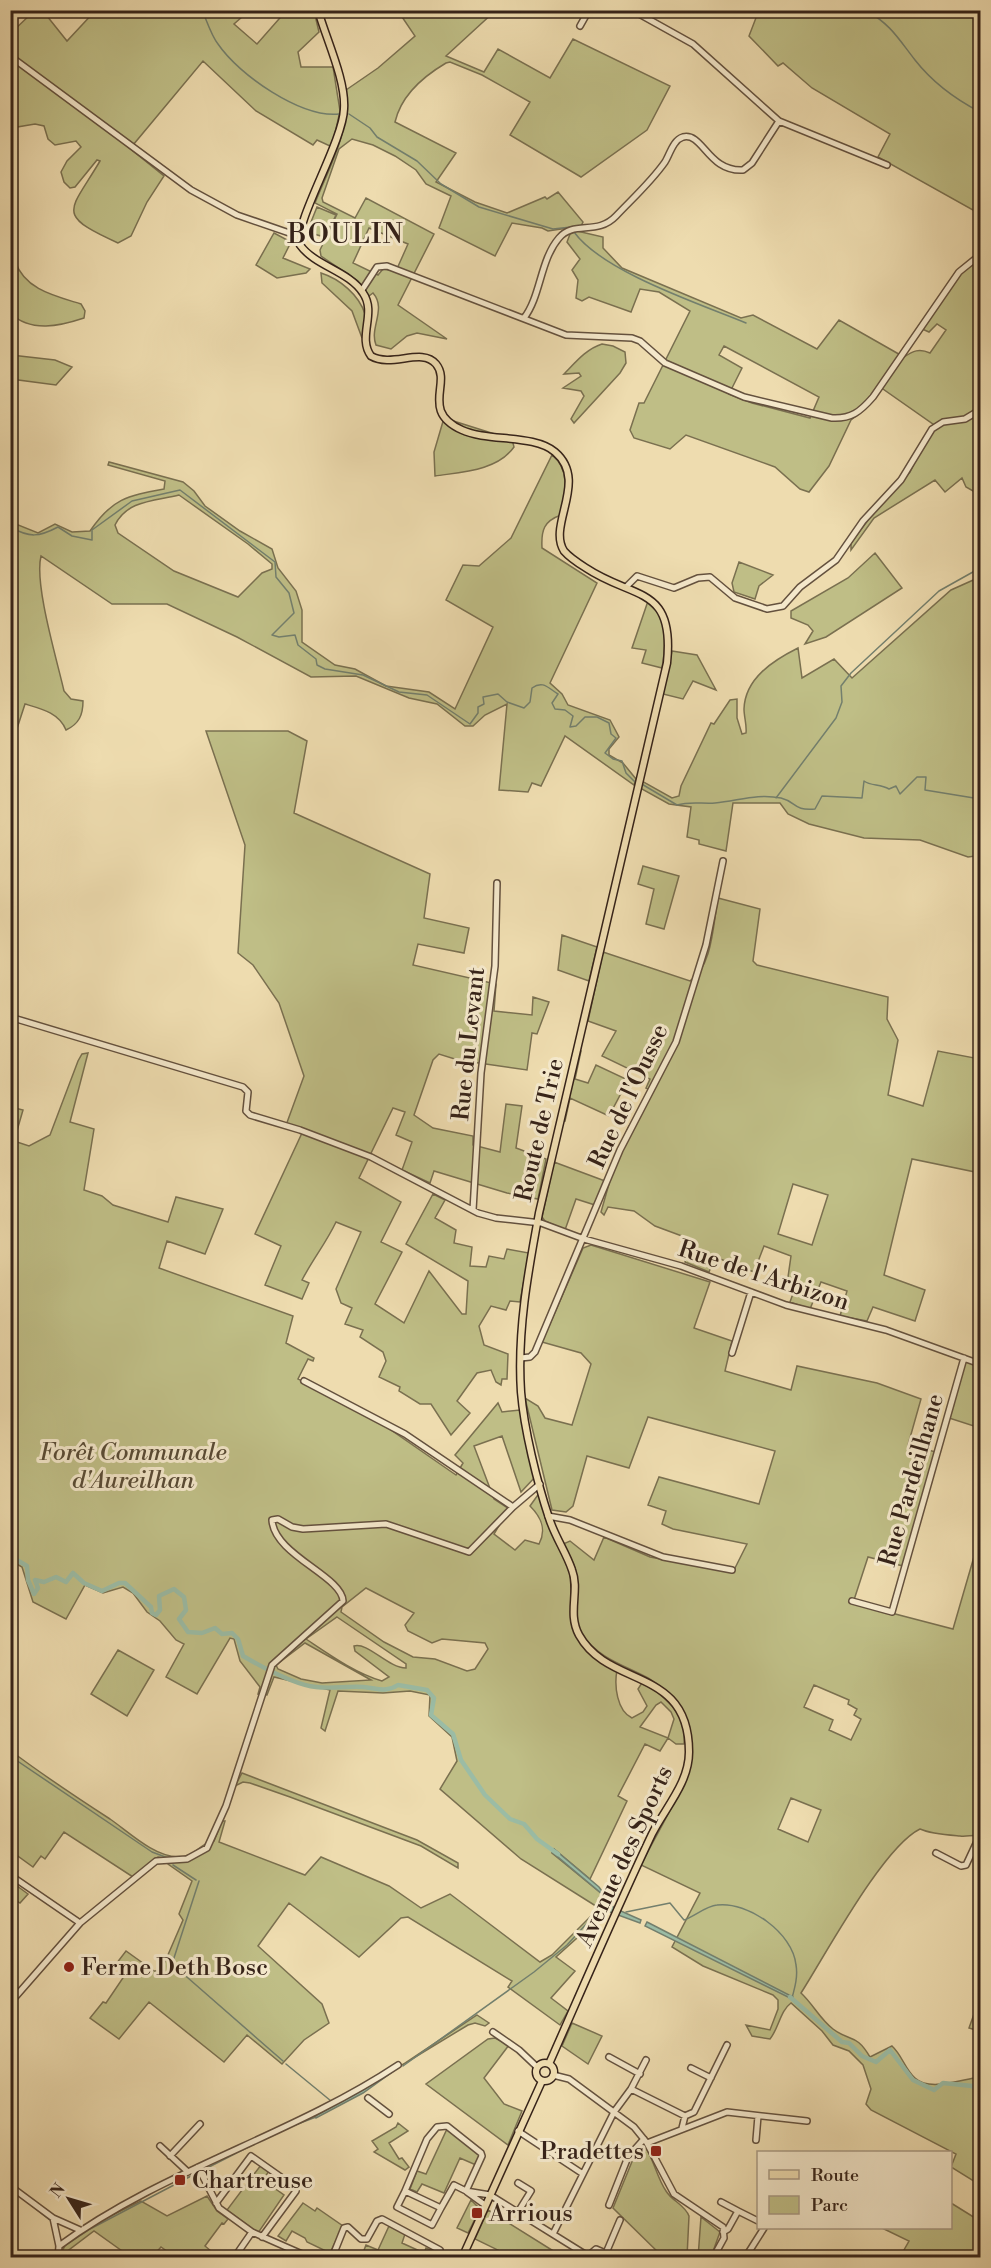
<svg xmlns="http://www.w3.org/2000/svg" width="991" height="2268" viewBox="0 0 991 2268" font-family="'Libre Bodoni',serif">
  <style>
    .green { fill: #bfbe86; stroke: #7a7050; stroke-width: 1.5; fill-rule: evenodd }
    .water { fill: #9bbca5; stroke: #737f6d; stroke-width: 1.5 }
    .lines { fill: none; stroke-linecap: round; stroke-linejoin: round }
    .stream { stroke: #737f6d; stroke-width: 1.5 }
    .canal { stroke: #9bbca5; stroke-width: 4.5 }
    .minor-casing { stroke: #64513e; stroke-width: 8 }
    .major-casing { stroke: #362319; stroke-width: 9 }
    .minor { stroke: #f4e8cb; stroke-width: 5 }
    .major { stroke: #eedcaf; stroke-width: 6 }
    .poi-dot { fill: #8f2418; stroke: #f4e8cb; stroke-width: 2 }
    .labels { text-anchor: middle; stroke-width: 6; stroke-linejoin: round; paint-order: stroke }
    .street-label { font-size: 24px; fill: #362319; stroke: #f4e8cb }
    .park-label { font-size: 24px; font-style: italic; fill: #584a34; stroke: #f4e8cb }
    .poi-label { font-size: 24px; fill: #362319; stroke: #f4e8cb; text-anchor: start }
    .quarter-label { font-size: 27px; letter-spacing: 1.5px; fill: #362319; stroke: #f4e8cb }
  </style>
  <rect width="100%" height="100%" fill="#eedcaf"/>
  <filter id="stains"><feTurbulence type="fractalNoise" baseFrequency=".00333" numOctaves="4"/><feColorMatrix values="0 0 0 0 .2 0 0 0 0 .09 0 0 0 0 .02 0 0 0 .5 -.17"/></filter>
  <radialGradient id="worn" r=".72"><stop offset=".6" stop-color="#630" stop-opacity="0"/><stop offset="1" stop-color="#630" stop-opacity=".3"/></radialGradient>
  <path class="green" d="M759,10l221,1v203l-102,-57 12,-23 -78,-46 -29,-25 -5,3 -29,-30z
    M34,11h9l24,30 28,-30h146l2,5 -9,8 23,20 29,-33h28l5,21 -21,20 3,15h32l7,44 -8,36 -15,-7 -4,5 -57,-34 -53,-50 -70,84 -15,-6 46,37 -17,26 -16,34 -13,7c-64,-29 -48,-31 -18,-82l-3,-1 -22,27 -5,1 -6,-6 -3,-10 6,-11 14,-14 -5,-6 -21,4 -7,-6 -4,-13 -9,-2 -24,4v-95z
    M398,11h97l-49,45 38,16 14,-23 52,29 23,-39 97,47 -23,44 -66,47 -71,-42 20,-33 -48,-27 -32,-13 -4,1c-22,13 -45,33 -51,59l61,31 -20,29 39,20 32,11 38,-16 2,2 11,-7 25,30 -2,4 -33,5 -6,-3 -30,-5 -17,33 -56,-28 12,-32 -25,-12 -10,-14 -21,-14 -22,-11 -21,-6 -13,10 -17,49 1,4 32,16 11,-20 68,36 -36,71 49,34 -30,-6 -10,3 -16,13 -15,-4c-7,-17 11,-36 -3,-52l-4,3 -11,-15 -37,-25 -1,-6 17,-36 -22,-11c14,-35 36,-74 31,-113l32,-22 37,-32zM369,228l39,16 -12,27 -13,-2 -5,6 -25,-12z
    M317,207l19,8 -7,14 -4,-1 -4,8 -14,-4z
    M577,231l26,6v11l19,20 119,50 12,-3 64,34 22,-29 65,37c9,-6 15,-9 26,-4l16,-23 -9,-6 -8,8 -7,-3 38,-55 20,-23v244l-14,-8 -4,-9 -17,14 -10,-12 -61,38 -23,32v-7l20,-27 39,-44 12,-25 15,-20 -57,-40 -20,26 -9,7 -22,46 -20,26 -9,-3 -25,-22 -89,-32 -16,14 -36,-11 -4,-8 9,-27h5l46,-92 -31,-19 -19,-3 -9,23 -42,-15 -7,4 -6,-3 2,-18 -6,-10 8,-11 -13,-17 3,-8zM724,346l95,51 -9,21 -58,-15 -23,-9 13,-26 -23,-13z
    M274,233l17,9 -8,16 27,11 -4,4 -29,5 -21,-13z
    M10,243c4,6 3,12 5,18 10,29 40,35 66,43l4,7 -1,7c-24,8 -53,15 -74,-5z
    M321,273c19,6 38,22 44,41 2,7 -2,17 -3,24l-10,-27 -30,-28z
    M602,344l11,2 12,6 1,11 -6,10 -46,50 -3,-4 13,-23 -3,-5 -18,-3 18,-12 -2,-3 -15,1c11,-11 22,-25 38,-30z
    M11,355l44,5 17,7 -16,18 -45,-6z
    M444,418l60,19 9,6 1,4c-17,24 -53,25 -79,29l-1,-24z
    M552,455c19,15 13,39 9,60 -17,6 -20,15 -19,33l55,35 -47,100 12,11 6,11 42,15 9,17 -10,12v6l14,8 13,16 -2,6 -69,-49 -24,50 -9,-3 -4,9 -29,-2 8,-86 -22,11 -12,11h-8l-28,-22 -28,-6 -53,-22 -45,1 -74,-40 -70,-33h-55l-71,-48c-7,28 16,104 23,135l7,8 12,2c0,14 -4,23 -17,29 -7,-17 -24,-21 -41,-26l-14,43v-225l27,11 17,-9 17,8 18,-1c22,-32 36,-35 74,-42l1,-8 -57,-16 1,-3 74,20 11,9 11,15 35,25 32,18 6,19 18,23 6,19v32l33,23 20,4 31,17 43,6 26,17 38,-82 -47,-27 17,-35 16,1 32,-28zM179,495l69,49 24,20v5l-10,4 -24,24 -64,-26 -56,-38 -3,-8c12,-25 40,-24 64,-30z
    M875,553l27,35 -76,49 -21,7 8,-13 -5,-6 -17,-7v-7l57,-33z
    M739,562l34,13 -14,11 -4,13 -21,-7 -2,-9z
    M980,577v293l-6,-1 1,-13 -7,1 -48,-17 -56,-2 -55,-14 -21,-10 -8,-11h-47l-7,48 -27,-7v-4l-12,-3 4,-30 -22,-3 -29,-16 2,-7 30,17 7,-2 2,-10 30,-63 3,1 16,-24 7,-1v19l5,16 4,-1c1,-8 -2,-16 -2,-24 1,-31 30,-49 54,-61l4,30 32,-19 18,19 99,-88z
    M648,601c20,15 18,45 14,67l-20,-5 4,-13 -14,-2z
    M672,651l25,4 19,35 -23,-9 -10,18 -20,-5z
    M206,731h82l19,10 -13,72 136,61 -6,44 45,10 -5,25 -46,-9 -5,21 83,19 -2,27 38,4 1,-18 16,5 -12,32 -5,-1 -5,37 -69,-10 -19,-6 -6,6 -19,55 19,13 40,8v9l27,7 6,-48 16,2 -6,42 30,11 -8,40 -31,-6 -73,-22 -4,12 -28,-13 10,-28 -16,-7 9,-23 -12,-4 -34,70 42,24 -20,40 21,10 -27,52 29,19 25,-52 33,43h4l2,-33 -62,-37 27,-50 12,6 -10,18 21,12 -2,13 18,4 -2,19 16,1 3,-11 15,3 3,-10 22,4 -9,49 -10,-1 -4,9 -15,-4 -12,20 5,19 24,9 -1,25h-5l-1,6 -5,-3 -5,-12 -14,3 -20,28 13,12 -19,22 -20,-31h-11l-21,-13 1,-4 -21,-10 7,-16 -3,-9 -23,-15 3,-7 -18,-6 7,-16 -11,-5 -5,-14 25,-57 -25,-10c-10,21 -23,37 -34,58l7,3 -7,16 -37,-14 16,-39 -26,-12 47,-101 -17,-5 19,-52 -25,-73 -26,-38 -15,-12 7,-108z
    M643,866l36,10 -15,53 -18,-5 8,-35 -16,-5z
    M718,898l42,11 -7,52 4,4 131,32 -1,22 11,21 -10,55 35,11 15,-55 42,8v114l-68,-14 -28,116 41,15 -10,31 -42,-14 -6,14 -27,-5 7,-25 -26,-9 -11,27 -20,-7 5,-14 -8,-4 4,-28 -27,-10 -10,26 -39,-15 -6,15 -24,-10 5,-23 -35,-13 -21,-15 -26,-4 -4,8 -3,-3 19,-67 9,-19 4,2 20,-37 -7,-3 4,-9 -48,-23 14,-25 -28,-10 15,-69 87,29c23,-15 23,-58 28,-83zM793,1184l35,11 -16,50 -34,-11z
    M562,935l35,12 -8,34 -31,-11z
    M578,1050l3,1 -6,28 13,4 8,-18 32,15 -19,36 -39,-18 -5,23 -3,-1z
    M88,1053l-18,69 24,7 -10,61 18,6 11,9 55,17 8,-25 47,12 -18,45 -38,-13 -8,27 134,48 -7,27 28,15 -1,3 -5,-2 -10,20 77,40 81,56 7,-12 -8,-8 43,-52 4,9 18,-2 16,66 -15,16 -19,-56 -28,10 20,53 15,10 -15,25 21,16 10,-10 14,4c8,-15 2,-27 -9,-38l10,-14 9,35 22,47 2,53 6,13 38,30c-3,16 0,41 15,48l11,-6 4,-6 -9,-17 5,-8c22,17 44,32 41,63h-8l-8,-6 -8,13 -15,-7 -27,52 9,5 -37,78 -36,-30 -2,4 50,41 5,17 -51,46 19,14 -24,27 17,13 -8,14 -52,-38 4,-6 -104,-64 -7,1 -42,39 -70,-54 -31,43 64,58 7,19 -25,17 -22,24 -35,-29 -23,27 -75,-60 -30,37 -29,-21 13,-16 3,1 21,-31 -11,-8 10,-13 28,20h7l22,-51 -4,-6 13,-33 -24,-17 -1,-5 -9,-2 -25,20 -69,-45 -19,27 -4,-3 -8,11 -22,-16v-100c32,24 65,46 99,68 19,13 43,37 68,38 18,0 23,-15 36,-16l8,-20h3l-6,21 86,33 16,-18 68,29 32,22 29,-14 90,68 12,-7 47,-47 -78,-49 -81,-70 17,-28 -5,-24 -23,-21 1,-21 -20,-4 -27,2 -45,-2 -13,40 -4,-3 9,-38 -56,-13 -7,18 -9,-1 2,-7 -20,-26 -6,-22 -4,-1 -33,56 -31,-17 18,-33 -8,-4 -16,-19 -13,-9 -14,-19 -10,-6 -20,6 -18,-8 -19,34 -33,-17 -11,-35 -12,-7 1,-453 12,3 -9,31 15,5 21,-11 28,-74 4,-7zM366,1588l48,25 -9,12 3,6 24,12 10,-4 43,4 3,6 -13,20 -8,2 -32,-12 -22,-2 -29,-15 -43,-30 1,-5zM337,1617l69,47v4c-18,0 -38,-26 -52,-22l1,5 34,26 -7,4c-27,-8 -52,-26 -76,-42zM305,1643l66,37 -49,3 -21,-4 -23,-10 -2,-4zM661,1702l10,10 3,7 -6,19 -28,-11 16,-22z
    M554,1162l51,19 -10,24 -19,-6 -11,31 -20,-9 -3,-4z
    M591,1245l119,37 -16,46 38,13 -7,30 66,19 6,-24 80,17 44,16 -13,46 28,7 -29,115 -39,-10 -15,46 100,26 27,-93v300c-7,-2 -12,1 -20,0 -12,-1 -29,-2 -40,-7 -37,18 -94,125 -119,164 12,11 19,26 32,36 17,13 23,4 37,28l22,-11c10,9 13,23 23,32 15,14 47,1 65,-1v108l-29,-18 5,-13 -85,-44 -5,-6 5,-15 -8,-24 -14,-14 -16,-6 -11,-14 -31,-28c-11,8 -12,25 -21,36l-18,-3 -6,-11 24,5 8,-21v-9l-5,-5 -70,-29 -31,-19 28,-54 -59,-28c31,-64 92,-136 7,-187 -24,-13 -48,-19 -65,-42 -12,-18 -5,-38 -6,-58 -1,-12 -8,-23 -14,-34l7,-3 24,19 10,-23 46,20 83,15 14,-28 -74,-15 -11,-5 4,-13 -18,-6 11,-28 100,27 16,-53 -127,-34 -19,51 -42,-12 -14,50 -7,6 -14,-2 -27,-112 13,8 7,12 27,7 19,-61 -10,-11 -39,-11 41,-94zM814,1685l35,15 -1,4 9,5 -3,6 7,4 -10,21 -22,-10 4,-10 -29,-13zM791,1798l30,12 -13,32 -30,-13z
    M962,1360l18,7v61l-34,-11z
    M118,1650l36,20 -27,46 -36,-22z
    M242,1773l175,67 41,23v5l-37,-22 -131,-49 -40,-14 -7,-1 -8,4z
    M13,1883l15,11 -8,9 -9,-6z
    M979,2000l1,1 -1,30 -10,-3z
    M477,2015l12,8 -4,3 -10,-3 -7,2 -66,40z
    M572,2023l30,13 -14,28 -26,-18z
    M495,2038l14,7 -25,33 20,26 18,7 -14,34 -82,-61 62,-45z
    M398,2123l10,8 -19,12 10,16 3,-1 7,9 -4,3 -31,-18 4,-3 -6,-8 24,-14z
    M447,2129l33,26 -4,10 -16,-7 -16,35 -22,-9 -5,8 -7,-3 7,-18 9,3z
    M645,2146c9,14 12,32 21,45 6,10 19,14 23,25l-2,41h-24l-50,-49 25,-61z
    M261,2165l8,6 -6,9 21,15 -26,38 -31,-23z
    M207,2196l10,15 11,8 -4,5 -2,-1 -17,23 13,11h-43l-14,-10 -9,10h-15l-10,-6 -2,2 -31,-22 -28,21 -3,-2c3,-15 62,-41 78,-49l26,15z
    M471,2200l9,9 -12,24 -11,-5z
    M303,2203l12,8 2,-3 26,18 -13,27 -23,-11 -2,-4 -13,-7 -6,10 -8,-5z
    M951,2203l29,18v36h-80l9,-16 -27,-13h68z
    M488,2210l75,47 -17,-3 -8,3h-26l-37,-18z
    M701,2217l19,15 -9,25 -13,1z
    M389,2226l16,8 -3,9 22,10 2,-5 10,4 -3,5 -72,1 5,-13 12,5z"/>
  <path class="water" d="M554,1849l45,38 15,21 27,12 -1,3 -33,-12 -5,-17 -50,-42z
    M647,1922l146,75 1,3 -149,-74z
    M402,2065l-39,28 -47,25 -1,-2z"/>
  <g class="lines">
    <path class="stream" d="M202,10c5,11 9,25 16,34 21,31 83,74 121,70
      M866,10c26,16 31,27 49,50 18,23 40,39 65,52
      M349,114l21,14 7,9 40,24 24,23 38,23 74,22 18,-2
      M574,232c29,40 126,72 172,91
      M10,527c20,11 29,10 48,0l14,9 20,4v-10l40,-29 48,-11 95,72 1,15 13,16 5,20 -22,22 7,2 16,-2 3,10 18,14 1,6 8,4 38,6 36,17 28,3 43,29 8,-11v-6l6,-3 -1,-7 15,-3 9,8 17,6 6,-6 2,-14c11,-8 16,0 26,6l-6,9 3,6 10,1 8,6 -3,11 6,-1 9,-9h12l12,6 2,11 5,4 -11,15 8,6 9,2 4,12 9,9
      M640,783l37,22c13,-4 25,-1 38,-2 23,-2 42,-10 66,-5 16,4 12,13 34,11l7,-13 40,2 2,-17c7,5 16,3 25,8l7,-3 4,8 17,-17h9l-1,13 55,9
      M776,798l60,-80 6,-16 -1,-16 10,-13 88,-82 41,-23
      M10,1756l142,96 16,6
      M173,1865l23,15
      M199,1881l-27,83 111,97
      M626,1912l44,-9 14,17c11,-4 22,-14 33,-15 31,-4 76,28 79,60 2,11 -1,22 -4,33
      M286,2064l45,37
      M403,2066l131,-94 33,-27 23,-25 18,-11
      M295,2125l21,-8
      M207,2168l59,-30
      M17,2194l34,27
      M60,2249l30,-20 103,-54"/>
    <path class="canal" d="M10,1556l17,10 1,14 6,14 4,-6 -3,-8 9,2 12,-5 10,5 7,-9 11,10 18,8 17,-8h6l26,24 1,6 4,2 4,-5 -1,-14 15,-7 10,8 2,13 -7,9 9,13 14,1 13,-5 7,6 10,-1 6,6 5,17c19,11 51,29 73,31 15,2 31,-1 47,0 13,1 23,6 35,-2l29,5 7,8 -3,17 22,19 8,26 24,35 25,24 14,5 13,15 21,15
      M790,1997l52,45 7,1 13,13 14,6 14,-12 23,30 21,10 9,-7 29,3 8,8"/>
    <defs>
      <path id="minor" d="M632,10l61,34 86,77 108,44
        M580,26l9,-16
        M10,56l181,134 46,25 61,21
        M362,290l15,-23 10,-1 179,69 66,3 8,3 25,22 79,34 88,21c19,1 28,-6 41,-21l86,-125 21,-17
        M524,318c17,-22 16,-58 35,-80 15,-18 38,-2 57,-22 16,-17 35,-34 49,-54 5,-8 8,-22 18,-25 20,-5 25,35 60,33l9,-7 27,-42
        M627,586l10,-10 37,12 24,-10 12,-1 25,21 32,11 16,-3 17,-19 36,-27 27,-39 38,-41 31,-51 11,-7 22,-3 15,-9
        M10,1017l233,70 5,5 -2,19 4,4 50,15 71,27 107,56 18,5 45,5 43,16 97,27 105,39 100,25 94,34
        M473,1210l8,-137 14,-107 2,-83
        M732,1353l19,-61
        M521,1358l9,-1 5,-5 85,-202 56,-108 30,-97 17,-84
        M304,1381l101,53 108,73 27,-23
        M548,1516l22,4 93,37 69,13
        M852,1601l40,11 72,-254
        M936,1853l25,13 5,-1 14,-30
        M10,1875l70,48
        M10,2003l70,-80 76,-62 31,-2 20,-11 19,-42 46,-141 71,-64c-1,-25 -69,-46 -71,-81l6,-1 14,8 11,2 83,-5 83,28 44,-45
        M493,2032l26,18 18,17
        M609,2057l31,17
        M691,2068l20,10
        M553,2075l16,4 65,48 13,16 27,51 49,33 1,11 -11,20
        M631,2089l54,27 -3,12
        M368,2098l21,16
        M685,2116l9,-4 33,-67
        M518,2131l65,43
        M10,2138h1
        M756,2140l2,-24
        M647,2143l80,-31 80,9
        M160,2146l28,26
        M170,2156l30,-32
        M198,2167l21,41 33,24 59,26
        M518,2183l13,8 -13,21
        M10,2186l43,32 27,12
        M405,2191l-8,16 35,18 9,-17
        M466,2191l16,-35 -1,-3 -34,-27 -10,1 -10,12 -22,52 36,17 13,-23 12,6 24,4 98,61 8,-7 21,9
        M467,2192l18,13
        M721,2202l17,9
        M216,2203l35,-47 44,31 1,4 -34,46
        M609,2205l19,-48 16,-18
        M53,2218l6,28 -1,12
        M723,2232l5,-3 10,-18 20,10
        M553,2234l61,-122 17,-23 15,-29
        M59,2246c103,-76 232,-110 339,-181
        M606,2253l14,-33
        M234,2258l18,-26
        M332,2258l12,-30 4,-1 13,12h6l10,-18 5,-2 58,31 -4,8
        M745,2258l19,-30"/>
      <path id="major" d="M318,10c8,29 28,70 26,99 -1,33 -51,115 -44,136 15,21 49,26 63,48 14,20 -6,44 8,63 21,12 51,-9 65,8 16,19 -16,47 26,66 26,12 72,4 93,22 34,29 -8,73 9,99 6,7 14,12 22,17 48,32 89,17 81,95l-128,550c-11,59 -22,119 -18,179 3,37 16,90 28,126 6,19 17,34 23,52 8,21 -5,43 7,65 30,54 110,31 110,117 0,31 -24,56 -37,82 -36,76 -69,153 -103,230
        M536 2072a9 9 0 1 1 18 0a9 9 0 1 1-18 0Z
        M462,2258l80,-177"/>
    </defs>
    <use href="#minor" class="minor-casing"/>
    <use href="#major" class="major-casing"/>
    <use href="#minor" class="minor"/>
    <use href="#major" class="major"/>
  </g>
  <g class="poi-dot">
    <circle cx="69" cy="1967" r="6"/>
    <rect x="650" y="2145" width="12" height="12" rx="3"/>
    <rect x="174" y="2174" width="12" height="12" rx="3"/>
    <rect x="471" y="2207" width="12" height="12" rx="3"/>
  </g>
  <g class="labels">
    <g class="street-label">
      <text transform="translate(468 1044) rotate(-84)" y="8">Rue du Levant</text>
      <text transform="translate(628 1096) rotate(-65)" y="8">Rue de l'Ousse</text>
      <text transform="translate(539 1130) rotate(-77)" y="8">Route de Trie</text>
      <text transform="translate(764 1275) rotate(18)" y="8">Rue de l'Arbizon</text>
      <text transform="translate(911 1480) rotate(-74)" y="8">Rue Pardeilhane</text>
      <text transform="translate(624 1856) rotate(-65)" y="8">Avenue des Sports</text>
    </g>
    <g class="park-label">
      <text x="133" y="1460">Forêt Communale<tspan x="133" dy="28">d'Aureilhan</tspan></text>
    </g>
    <g class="poi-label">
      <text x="81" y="1975">Ferme Deth Bosc</text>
      <text x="644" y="2159" text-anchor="end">Pradettes</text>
      <text x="192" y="2188">Chartreuse</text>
      <text x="489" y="2221">Arrious</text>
    </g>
    <g class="quarter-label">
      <text x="346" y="243">BOULIN</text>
    </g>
  </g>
  <rect width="991" height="2268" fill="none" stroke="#eedcaf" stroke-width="36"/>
  <rect x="12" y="12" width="967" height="2244" fill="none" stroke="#362319" stroke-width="3"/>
  <rect x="18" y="18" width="955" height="2232" fill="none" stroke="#362319" stroke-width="1.5"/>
  <rect x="757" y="2151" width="195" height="78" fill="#f4e8cb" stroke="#a89984" stroke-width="1.5"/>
  <rect x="769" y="2170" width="30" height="9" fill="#eedcaf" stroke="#a89984" stroke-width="1.5"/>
  <text x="811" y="2181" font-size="18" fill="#362319">Route</text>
  <rect x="769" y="2196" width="30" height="18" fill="#bfbe86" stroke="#a89984" stroke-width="1.5"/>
  <text x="811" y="2211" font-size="18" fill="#362319">Parc</text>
  <g transform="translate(69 2199) rotate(307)" stroke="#f4e8cb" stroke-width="4.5" paint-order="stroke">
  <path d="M0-4.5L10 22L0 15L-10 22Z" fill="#362319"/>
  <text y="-9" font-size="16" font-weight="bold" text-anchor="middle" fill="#362319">N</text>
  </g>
  <rect width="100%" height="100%" filter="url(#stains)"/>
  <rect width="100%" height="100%" fill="url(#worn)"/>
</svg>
